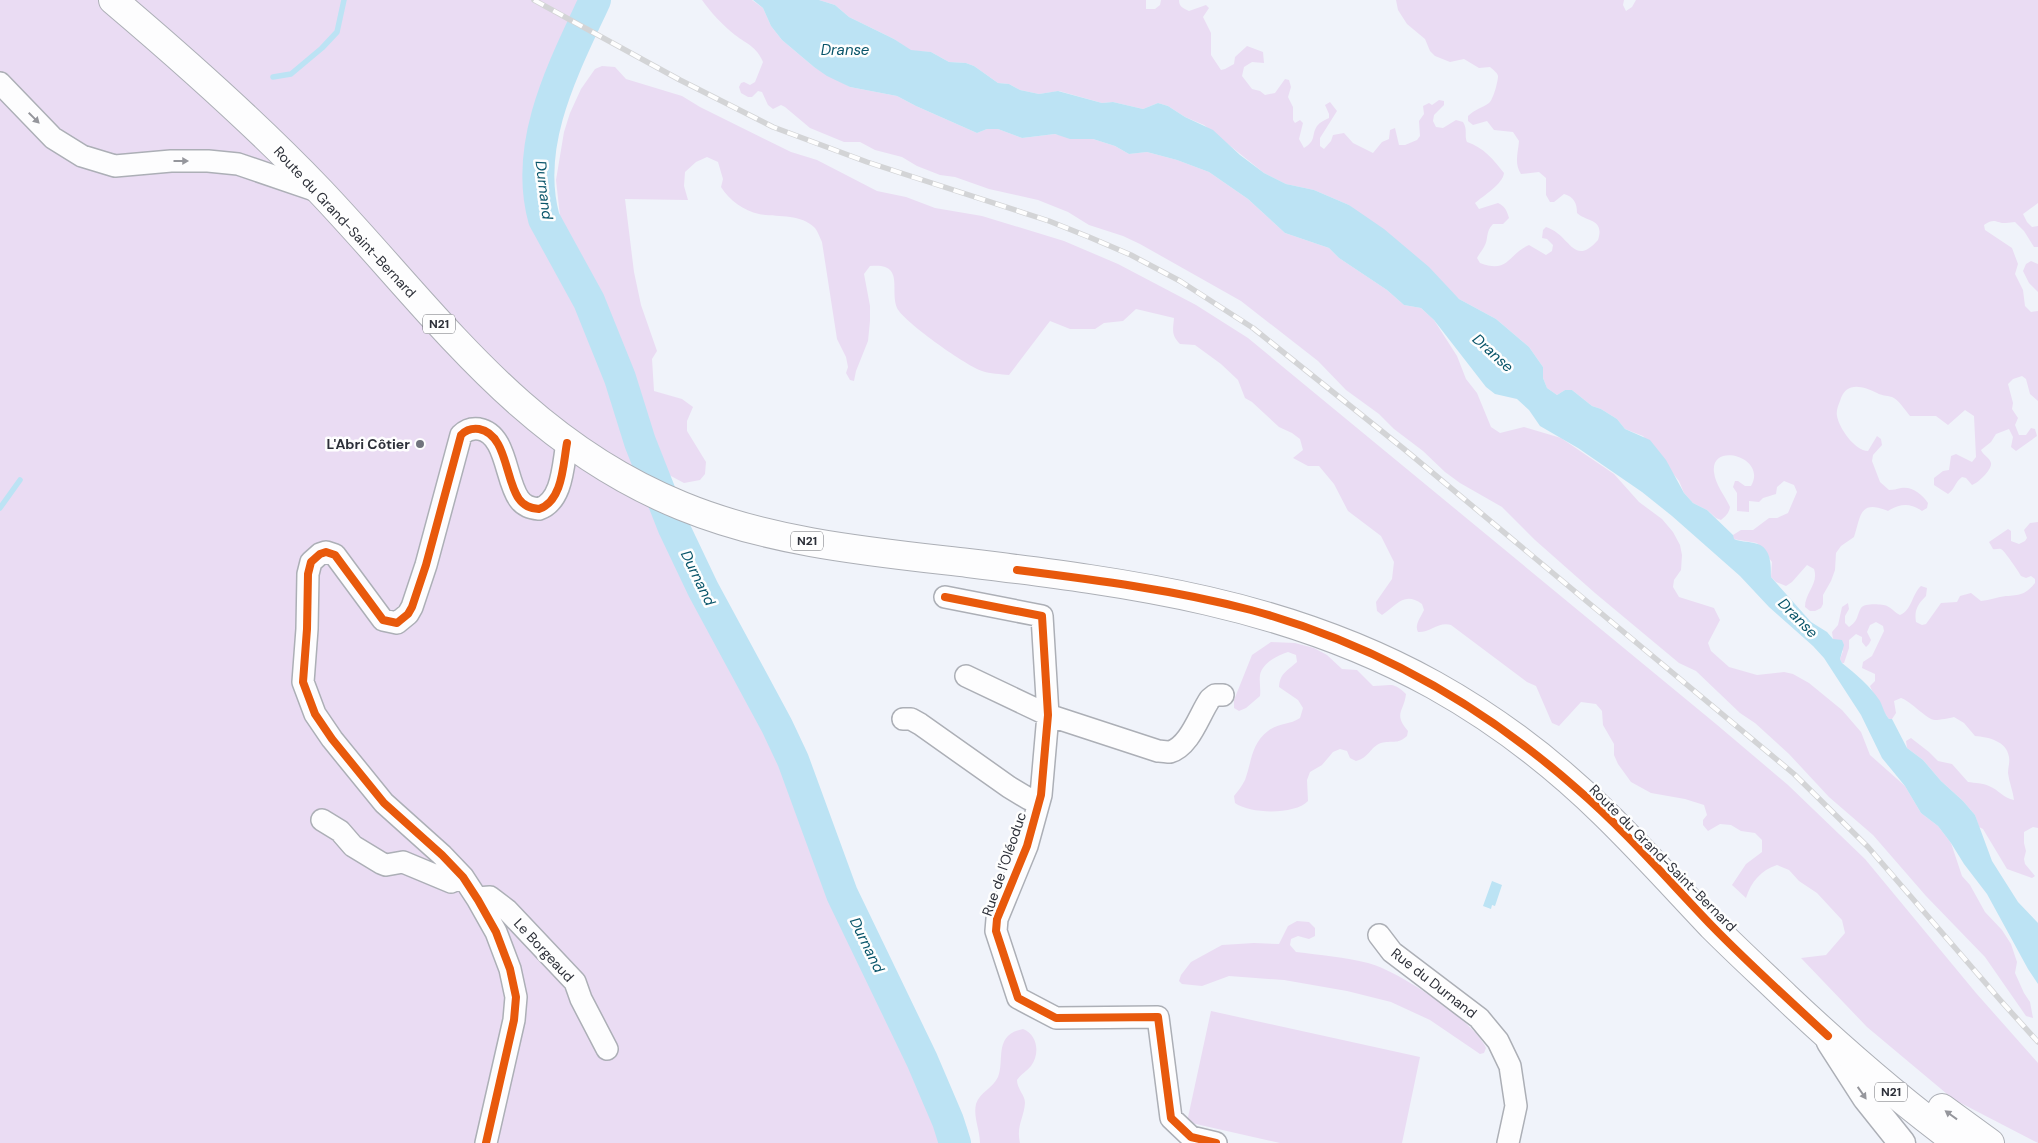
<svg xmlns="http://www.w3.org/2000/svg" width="2038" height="1143" viewBox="0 0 2038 1143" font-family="'DM Sans',sans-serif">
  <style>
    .green { fill: #eadcf3 }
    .water { fill: #bce3f4 }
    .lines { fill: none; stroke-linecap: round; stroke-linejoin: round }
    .stream { stroke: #bce3f4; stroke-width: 5.5 }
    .river { stroke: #bce3f4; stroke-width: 32 }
    .minor-casing { stroke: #acafb6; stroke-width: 24 }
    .tertiary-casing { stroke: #acafb6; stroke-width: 29 }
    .primary-casing { stroke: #acafb6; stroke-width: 30 }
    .minor { stroke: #fdfdfe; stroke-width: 21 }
    .tertiary { stroke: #fdfdfe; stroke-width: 26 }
    .primary { stroke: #fdfdfe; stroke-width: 28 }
    .rail-casing { stroke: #d3d4d6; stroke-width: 5.5 }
    .rail { stroke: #fefefe; stroke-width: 4; stroke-dasharray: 11; stroke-linecap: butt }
    .cycleway-casing { stroke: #fefefe; stroke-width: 11 }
    .cycleway { stroke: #e8590c; stroke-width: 8 }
    .oneway { fill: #95969c }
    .poi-dot { fill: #71747d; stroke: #fefefe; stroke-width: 2 }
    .labels { text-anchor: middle; stroke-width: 5; stroke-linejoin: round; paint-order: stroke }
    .shield { fill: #fefefe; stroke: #6c6e74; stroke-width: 1 }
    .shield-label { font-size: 12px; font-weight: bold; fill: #2d3039 }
    .street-label { font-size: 14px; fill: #2d3039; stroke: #fefefe }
    .poi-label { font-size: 14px; font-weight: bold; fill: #2d3039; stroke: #fefefe; text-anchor: end }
    .water-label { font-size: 15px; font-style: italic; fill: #09556a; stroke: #fefefe }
  </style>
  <rect width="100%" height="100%" fill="#f0f3fa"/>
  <path class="green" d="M0,0h600l-58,120 -1,98 86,159 16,91 30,66 4,2 4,8 -2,2 39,85 42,55 71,148 6,53 130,241 2,15h-969z
    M702,0h50l11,8 8,18 11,14 32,27 36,20 47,9 19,10 61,27 10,-4h11l24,9 33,-4 22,5h16l22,7 14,8 18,-2 30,8 32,12 39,27 37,34 44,15 10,10 48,32 17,15 17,3 13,12 23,36 9,23 11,14 14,34 9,6 24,-6 37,11 53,36 25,28 23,17 11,13 7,13 2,10 -1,15 -7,10 -1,7 6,10 35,11 6,12 -12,23 3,8 18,16 28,8 27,-3 9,2 16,9 33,27 19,22 9,23 35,31 16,27 17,13 13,17 11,33 8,9 15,27 17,18 9,14 6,18 -2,11 9,20 6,9 3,16 -7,-2 -41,-59 -59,-61 -53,-61 -44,-38 -40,-43 -34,-31 -15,-10 -44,-42 -17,-8 -84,-70 -60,-53 -33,-33 -42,-24 -15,-11 -22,-21 -29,-22 -15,-15 -33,-24 -28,-29 -77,-60 -101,-57 -17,-8 -34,-11 -21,-13 -30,-12 -49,-11 -34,-12 -15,-2 -23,-9 -15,-9 -27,-7 -15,-8h-16l-34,-14 -25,-21 -4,-2 -8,4 -5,-4 -6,-13 -4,-1 -6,6h-4l-7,-4 -2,-6 2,-4 3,-1 6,3 5,-3 8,-20c-6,-15 -16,-18 -28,-27 -12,-10 -24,-22 -33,-35z
    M819,0h327v9h9l5,-4 1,-5h18c0,7 4,8 10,11l17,-6 3,3 -6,9 8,16v22l10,15 4,-1 9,-5 1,-7 12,-11 16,6 1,11 -12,-1 -8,5 -2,9 10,13 8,2 5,4 10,-2 10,-14 4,1 2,7 -3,10 5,10v13l2,3 5,-3 3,3 -4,16 5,9c13,-8 7,-13 13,-22 3,-4 8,-6 12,-8v-4l-4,-9 5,-3 7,9 -17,27v8l4,3 7,-8 2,-6 11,-2 9,10 20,10 9,-11 7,-3 1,-9 5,-2 4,17h6l12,-5 3,-4 -1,-15 5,-7 -1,-8 6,-3 3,2 7,-5 5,1v4l-10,10 -1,6 3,6 7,1 13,-8 7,2c5,8 1,13 4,20 16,5 27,18 37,31 -1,11 -21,23 -29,30l4,6 19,-6c7,3 9,8 11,15l-6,6h-10c-8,8 -4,15 -9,23 -2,4 -5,7 -7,11l3,5c29,11 28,-9 49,-18l17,10 6,-4 1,-6 -6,-6 -5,-1 1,-8 3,-3c25,8 27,41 52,13 7,-22 -12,-18 -21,-27 0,-10 -3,-16 -13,-19l-10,8h-4l-4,-7v-17l-7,-6 -18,2c-7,-10 -3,-21 -2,-33l-6,-9 -19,-2 -7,-9 -14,4 -5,-4v-5c7,-7 14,-8 21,-13 4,-3 9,-21 9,-27 -1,-4 -5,-6 -8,-9l-11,1 -15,-9 -14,3 -15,-6 -5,-5 -5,-12 -18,-15 -9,-14 -2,-10h228l-1,5 3,6 6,-4 4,-7h402v203l-15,11 4,8 5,5 6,-1v21h-4l-10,-16 -9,-9c-3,0 -6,1 -9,1 -10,1 -10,-6 -22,2l1,5 27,18 6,16 -3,10 8,16 2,16 6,6 7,-1v90l-8,-7 -4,-15 -4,-3 -9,3 -5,5 5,19 -1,6 6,9 -3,7 4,10h7l5,-7 4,1 2,7 -21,15 -5,-4 2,-10 -4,-8 -13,5 -5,8 -10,8c2,5 9,8 10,13 1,7 -13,20 -19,22l-6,-7 -4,-1c-7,5 -7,12 -14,17l-14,-9v-7l9,-7 6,-1 2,-14 5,-2 16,8 4,-5 -2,-41 -9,-6 -17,15 -12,-9h-26c-5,-6 -12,-17 -18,-19 -6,-2 -10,-1 -15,-4 -15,-7 -31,-12 -37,8 -2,5 -4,10 -3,15 2,12 18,35 31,35l9,-15 4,3 1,6 -9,10 -1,6 8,21 9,8c5,0 7,-1 12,-2 11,-2 21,6 27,15l-1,5 -5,3c-12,-8 -21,-8 -34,0 -29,-12 -27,5 -34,26l-13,9 -5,7 -1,17 -4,11 -8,14v9l-2,4 -6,3h-5l-5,-4c0,-15 14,-23 9,-38l-7,-4 -15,17 -6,4 -10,-4 -5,-5 1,-15 -15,-19 -24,-4v-4l8,-5h12l16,-12h8l11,-5 9,-21 -3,-7 -10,-4 -7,6 -1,7 -13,4 -4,4 -10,-1v11l-12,-1v-18l-4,-6 2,-6h3l7,5h6c17,-29 -41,-45 -37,-14 1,12 11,24 16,35 -1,6 -4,9 -9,13l-5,-2 -9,-8 -14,-7 -9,-10 -5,-12 -36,-45 -18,-7 -8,-10 -16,-10 -9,-3 -20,-16h-7l-8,5 -10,-7 -4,-10v-11l-14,-20 -33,-28 -37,-20 -110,-94 -35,-15 -28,-6 -22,-11 -60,-48 -19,-8 -17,-11 -10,-3 -15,6 -30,-7 -11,1 -43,-12 -20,3 -19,-4 -11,-6 -11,-1 -24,-17 -8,-3 -17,-1 -18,-10 -20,-1 -17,-12 -45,-22 -14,-12z
    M602,66l13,1 11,12 56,17 18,11 91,45 26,8 60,31 29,6 29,11 47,8 82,25 54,23 78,41 52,33 468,386 72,61 77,74 111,134 62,70v80l-85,-44 -86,-72 -66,-69 25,-3 19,-22 -3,-13 -25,-27 -18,-12 -10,-11 -12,-5c-16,5 -26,17 -31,33l-14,-13 14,-21 16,-12v-12l-7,-7 -14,-2 -10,-6 -11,-1 -12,7 -5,-6v-5l4,-5 -3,-10 -19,-6 -34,-6 -20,-11 -13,-18 -4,-9v-11l-11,-19 -1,-14 -6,-7 -15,-2 -22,24 -7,-3 -16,-37 -9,-4 -76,-57c-12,-4 -22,8 -33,7 -4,-7 3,-15 6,-22l-2,-6c-18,-13 -25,1 -40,11l-5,-4 -1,-9 16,-23 2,-17 -13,-26 -33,-25 -14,-27 -15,-18h-11l-15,-8 10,-8 -3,-11 -8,-6 -13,-6 -27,-25 -7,-4 -7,-18 -17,-16 -26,-19 -15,-1c-9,-9 -7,-14 -6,-26l-38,-9 -13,12 -19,2 -9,6h-25l-20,-8 -41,54c-8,-1 -19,-1 -27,-4 -17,-6 -73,-46 -83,-60 -12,-17 9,-49 -29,-45l-6,8 6,32v15l-2,20 -12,30 -2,10 -4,-1 -4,-7 2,-6 -2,-10 -9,-18 -15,-97c-2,-4 -4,-10 -7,-14 -15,-15 -37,-10 -56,-14 -15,-3 -30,-14 -38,-27l2,-8 -5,-17 -11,-5 -11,5 -11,10 -1,14 4,14 -63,-1 9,73 7,33 16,46 -5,8 2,32 28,8 11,8 -6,14v10l19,31 -1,12 -5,6 -16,3 -15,-8 -10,-12 -12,-23 -9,-47 -15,-47 -11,-16 -11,-28 -33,-64 -8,-22 -4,-36 8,-48 6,-19 11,-24 14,-20z
    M2031,261l7,3v28l-9,-9 -6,-12 3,-7z
    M2038,522v306l-5,-1 -9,5v11l2,8 -2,8 1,5 10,12 -3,2 -25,-9 -24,-40 -4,-2 -4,-12 -12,-14 -22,-20 -18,-21 -16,-12 -1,-7 5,-3 18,14 9,9 14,3 16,18c7,1 15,1 21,4 10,4 14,12 25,14 -1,-9 -5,-18 -6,-27 0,-5 2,-11 1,-16 -2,-16 -21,-20 -34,-21l-11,-13 -10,-6c-4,1 -15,3 -19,3 -8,0 -24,-19 -34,-22l-7,3 2,12 -4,6h-3c-3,-3 -18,-30 -19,-33l5,-5v-7l-13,-6 1,-6 9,-6 12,-25 -1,-5 -7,-4 -6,3 -3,7 4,8 -2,4 -3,3 -4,-5v-5l-6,-3 -7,6v8l-5,15h-2l-2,-4 3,-8 -10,-12 -1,-7 6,-7 4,-18 6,-4 1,6 -4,7v7l4,4c10,-7 7,-10 12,-19 3,-5 21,-4 26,-2 5,2 8,7 13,9 12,-5 12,-21 21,-29l6,2 -1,8c-8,8 -12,14 -10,26l6,3 4,-1 15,-21 16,-1 3,-6 11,-3 10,8c9,-1 17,-4 25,-5 14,-1 19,-1 29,-13v-4l-4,-3 -5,2 -5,-2c-2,-4 -17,-26 -20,-27 -3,-1 -5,1 -8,0l-4,-7 19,-13 3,2v10l8,3 6,-3 2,-3 -3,-8 6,-7z
    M1271,642l24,1 19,5 13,7 15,14 15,1 16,16c17,0 20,-5 33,8 -2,18 -13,19 2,37l-1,5c-10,9 -15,4 -26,7 -11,4 -12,15 -25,18l-6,-3 -3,-7 -7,-2 -7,3 -11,13 -12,7 -3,8 1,21c-13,14 -58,13 -73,2l-1,-7c4,-5 8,-10 11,-16 7,-19 6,-36 23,-49 10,-8 22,-6 32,-13l3,-10 -5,-8 -19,-13c1,-14 8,-16 18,-25l-1,-7 -8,-3c-10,3 -26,11 -28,23 -1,7 1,14 0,21l-14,12 -7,3 -5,-3v-8l18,-45z
    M1297,921l12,1 6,6v8l-6,3 -11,-3 -7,3 -1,6 6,7c24,3 49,5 72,11 29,7 107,58 118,85l-2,5 -4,1 -50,-34 -39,-18 -44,-11 -63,-11 -55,-4 -27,10 -20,-2 -3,-3 2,-6 10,-13 31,-17 32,-2 25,1 9,-18z
    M1211,1011l209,46 -18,86h-122l-93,-21z
    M1023,1029c15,6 17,25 8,37 -4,5 -10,8 -14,14 0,9 8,15 8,23 -1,15 -9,23 -5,40h-40c0,-13 -7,-26 -4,-39 4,-12 17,-16 22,-27 7,-17 -5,-42 25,-48z"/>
  <path class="water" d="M753,0h66l16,5 14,12 45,22 17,11 20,2 18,10 17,1 8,3 24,17 11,1 11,6 19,4 19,-3 44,12 11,-1 30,7 15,-6 10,3 17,11 28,13 27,25 24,18 22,11 28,6 35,15 35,24 45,38 30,32 37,20 33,28 14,20v11l4,10 10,7 8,-5h7l20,16 9,3 16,10 8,10 25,11 16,20 18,33 9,10 14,7 26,25 1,4c6,3 13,2 20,4 17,3 17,20 17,34l40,45 16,10 6,7 9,1 2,5 -4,14 2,4c14,11 28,23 38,38 3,6 4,12 9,18h3l15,29 16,12 18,21 22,20 12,14 17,46 26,41 20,21v61l-10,-15 -41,-75 -23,-30 -13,-21 -13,-17 -17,-13 -16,-27 -23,-28 -21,-43 -37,-57 -11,-12 -44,-39 -29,-31 -68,-60 -30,-24 -64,-44 -38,-22 -11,-16 -12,-11 -22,-5 -9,-7 -52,-67 -13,-12 -17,-3 -17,-15 -48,-32 -10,-10 -44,-15 -37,-34 -39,-27 -32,-12 -30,-8 -18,2 -14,-8 -22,-7h-23l-15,-5 -33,4 -24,-9h-11l-10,4 -61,-27 -19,-10 -47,-9 -23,-11 -13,-9 -32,-27 -11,-14 -8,-18z
    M1492,881l10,4 -7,21 -3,-1 -1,4 -8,-3z"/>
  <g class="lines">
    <path class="stream" d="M273,77l18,-3 31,-26 15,-16 7,-32
      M0,508l20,-28"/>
    <path class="river" d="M595,0c-31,67 -72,143 -51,219l45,82 31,77 20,64 34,86 29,61 74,137 16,34 49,134 80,166 26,61 7,22"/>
    <defs>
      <path id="minor" d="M0,83l53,55 29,18 33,10 56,-5h37l30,3 82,28
        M945,597l97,19 6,99 -7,80 -14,51 -30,73 -1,12 22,67 38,20 102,-1 13,101 20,19 25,6
        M966,676l82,39 110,36c4,0 9,1 12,1 20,-6 29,-37 40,-53l5,-4h8
        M903,719h8l9,5 89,63 20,12 10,2
        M322,820l18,11 13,15 28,17 5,2 17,-3 48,20 12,-5
        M477,898l13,-1 17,13 68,72 6,17 26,50
        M1379,935l13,17 87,66 19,23 12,25 6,40 -8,37
        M486,1143l28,-123 2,-23 -6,-28 -14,-37 -18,-32 -15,-23 -21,-22 -58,-52 -52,-64 -17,-25 -12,-32 4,-53 1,-55 3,-12 9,-8 6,-2 9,3 48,65 14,3 11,-9 4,-7 14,-42 35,-130c5,-5 11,-7 18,-6 28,5 26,51 40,70 5,7 11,9 20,10 24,-8 24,-45 28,-66"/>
      <path id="tertiary" d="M1830,1042l36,56 36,45"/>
      <path id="primary" d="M113,0c72,61 142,123 207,191 114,120 201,250 362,315 90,37 190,46 286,57 164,20 318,40 466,122 61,34 120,79 170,128 38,37 73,76 109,114 24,24 49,47 73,70 55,52 111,101 172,146
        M1942,1108l48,35"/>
    </defs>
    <use href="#minor" class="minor-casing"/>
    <use href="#tertiary" class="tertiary-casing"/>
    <use href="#primary" class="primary-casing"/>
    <use href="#minor" class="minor"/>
    <use href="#tertiary" class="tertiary"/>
    <use href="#primary" class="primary"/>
    <defs>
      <path id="rail" d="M534,0l146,80 93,47 94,35 182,59 40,16 42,18 49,26 73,47 151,121 390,325 74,73 133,154 37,41"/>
    </defs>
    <use href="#rail" class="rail-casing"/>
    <use href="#rail" class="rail"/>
    <defs>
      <path id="cycleway" d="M1017,570c79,10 157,20 234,40 121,33 231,95 325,178 49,42 91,91 136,138 37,38 77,74 116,110
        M945,597l97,19 6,99 -7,80 -14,51 -30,73 -1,12 22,67 38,20 102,-1 13,101 20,19 25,6
        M486,1143l28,-123 2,-23 -6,-28 -14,-37 -18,-32 -15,-23 -21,-22 -58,-52 -52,-64 -17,-25 -12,-32 4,-53 1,-55 3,-12 9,-8 6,-2 9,3 48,65 14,3 11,-9 4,-7 14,-42 35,-130c5,-5 11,-7 18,-6 28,5 26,51 40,70 5,7 11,9 20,10 24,-8 24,-45 28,-66"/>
    </defs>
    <use href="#cycleway" class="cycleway-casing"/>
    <use href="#cycleway" class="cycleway"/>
  </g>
  <defs><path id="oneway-solid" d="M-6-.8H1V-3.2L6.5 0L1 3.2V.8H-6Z" transform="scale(1.25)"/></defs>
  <g class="oneway">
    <use href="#oneway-solid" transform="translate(34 118) rotate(45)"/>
    <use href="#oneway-solid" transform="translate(181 161)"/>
    <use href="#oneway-solid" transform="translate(1862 1093) rotate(55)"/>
    <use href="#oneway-solid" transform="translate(1951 1115) rotate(-144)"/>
  </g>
  <circle class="poi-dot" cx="420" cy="444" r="5"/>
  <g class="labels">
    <g class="shield">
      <rect x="423" y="314.5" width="32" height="19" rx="4"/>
      <rect x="791" y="531.5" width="32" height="19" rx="4"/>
      <rect x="1875" y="1082.5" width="32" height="19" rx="4"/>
    </g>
    <g class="shield-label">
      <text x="439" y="328">N21</text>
      <text x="807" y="545">N21</text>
      <text x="1891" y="1096">N21</text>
    </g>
    <g class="street-label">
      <text transform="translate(345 222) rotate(47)" y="5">Route du Grand-Saint-Bernard</text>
      <text transform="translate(1663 858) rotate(45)" y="5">Route du Grand-Saint-Bernard</text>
      <text transform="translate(1004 864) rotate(-71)" y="5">Rue de l'Oléoduc</text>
      <text transform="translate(544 950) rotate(47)" y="5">Le Borgeaud</text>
      <text transform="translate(1434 983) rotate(38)" y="5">Rue du Durnand</text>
    </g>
    <g class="poi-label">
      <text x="410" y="449">L'Abri Côtier</text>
    </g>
    <g class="water-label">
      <text x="845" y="55">Dranse</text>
      <text transform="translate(544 190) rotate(83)" y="5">Durnand</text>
      <text transform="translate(1493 353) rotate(42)" y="5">Dranse</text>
      <text transform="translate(698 578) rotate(64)" y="5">Durnand</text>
      <text transform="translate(1798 618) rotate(45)" y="5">Dranse</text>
      <text transform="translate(867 945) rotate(64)" y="5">Durnand</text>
    </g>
  </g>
</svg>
